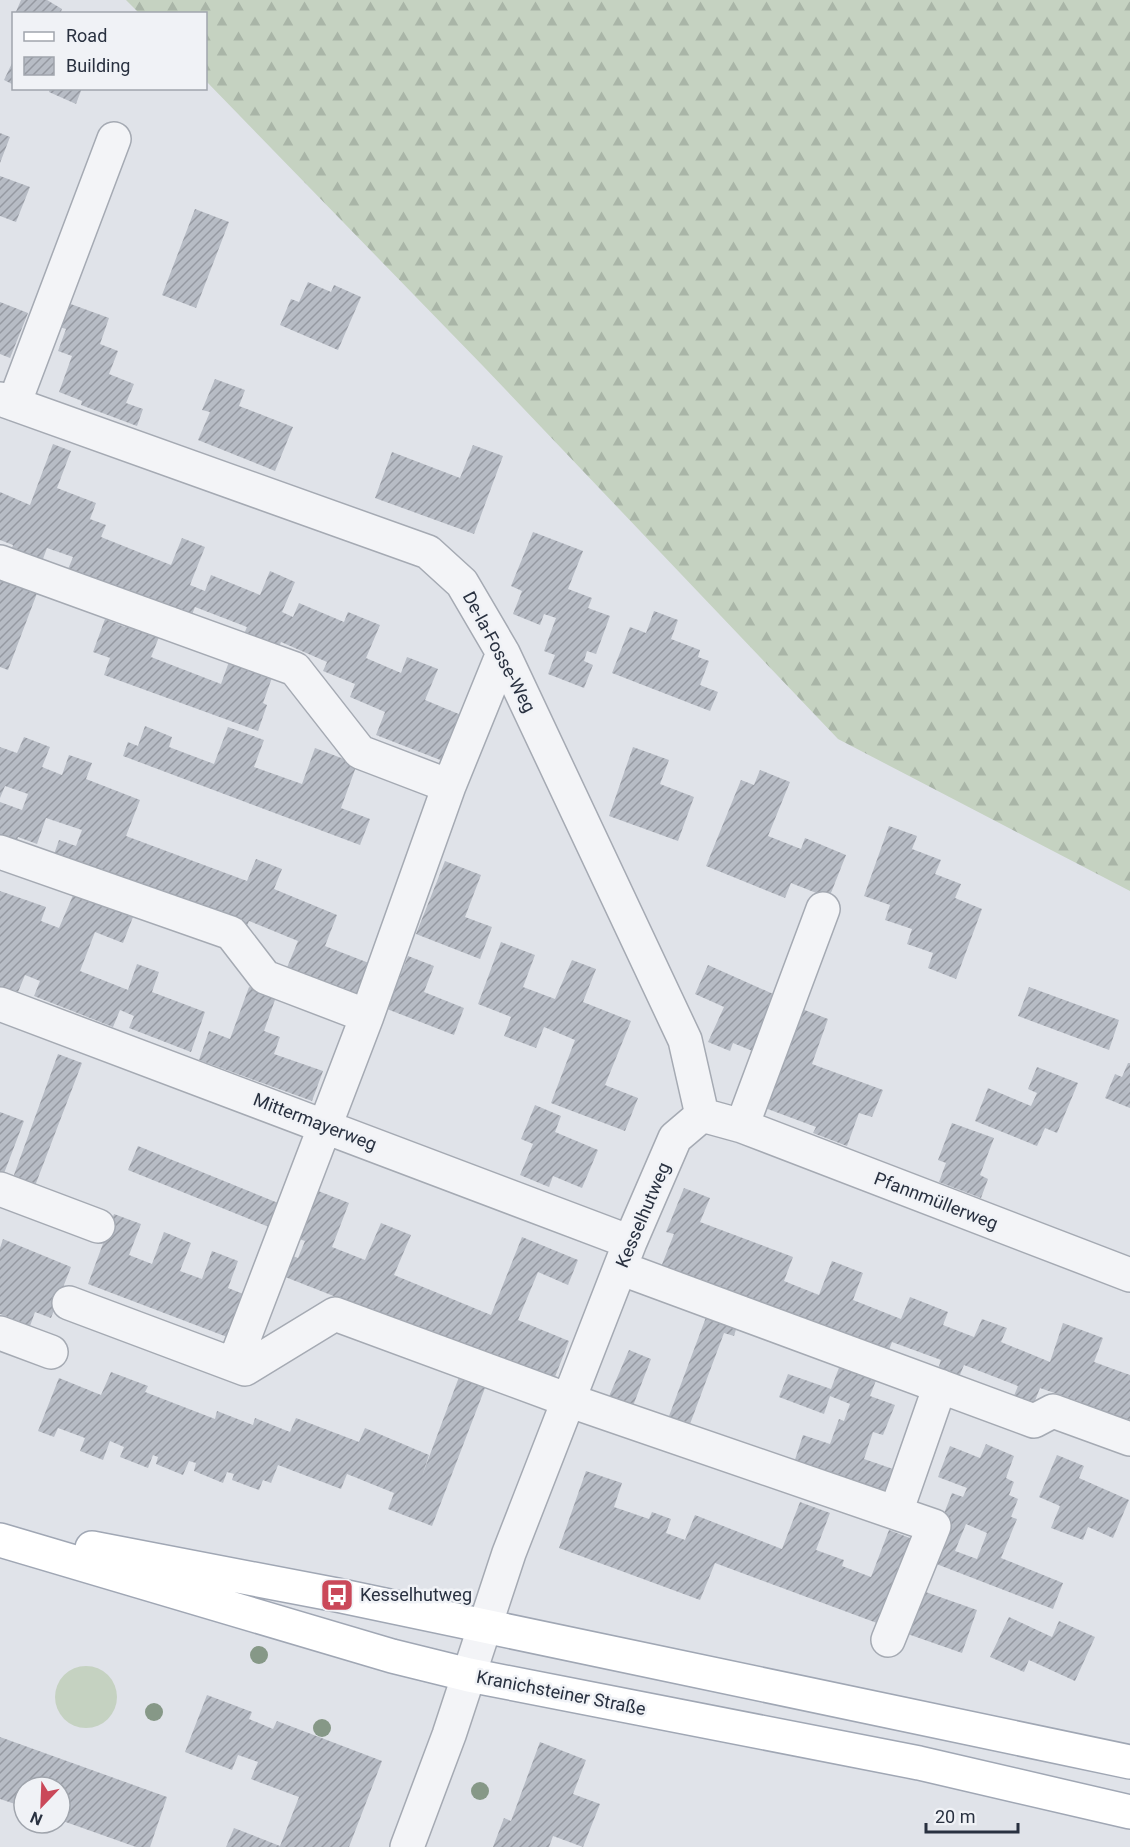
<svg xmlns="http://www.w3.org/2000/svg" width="1130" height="1847" viewBox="0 0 1130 1847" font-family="Roboto,sans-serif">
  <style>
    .green { fill: #c5d2c1 }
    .forest { fill: url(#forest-firs) }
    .building { fill: url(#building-hatch); fill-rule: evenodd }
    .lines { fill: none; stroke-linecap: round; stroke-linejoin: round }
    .minor-casing { stroke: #a5aab3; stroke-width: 36 }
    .major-casing { stroke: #a0a7b4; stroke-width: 36 }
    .minor { stroke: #f3f4f7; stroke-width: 33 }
    .major { stroke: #fff; stroke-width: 33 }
    .tree { fill: #869887 }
    .labels { text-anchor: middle; stroke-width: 5; stroke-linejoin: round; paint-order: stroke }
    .street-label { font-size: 18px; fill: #293140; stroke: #f0f2f6 }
    .poi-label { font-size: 18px; fill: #293140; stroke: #f0f2f6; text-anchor: start }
  </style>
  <defs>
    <pattern id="forest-firs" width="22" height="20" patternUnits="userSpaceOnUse" patternTransform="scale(1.5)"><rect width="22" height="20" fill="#c5d2c1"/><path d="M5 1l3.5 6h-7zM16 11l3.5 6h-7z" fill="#a9b5a7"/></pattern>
    <pattern id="building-hatch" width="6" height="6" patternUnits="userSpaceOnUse" patternTransform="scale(1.5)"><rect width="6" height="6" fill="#b7bcc5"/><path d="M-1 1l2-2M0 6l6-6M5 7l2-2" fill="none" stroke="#9599a1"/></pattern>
  </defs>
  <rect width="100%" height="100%" fill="#e0e3e9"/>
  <path class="green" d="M55 1697a31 31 0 1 1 62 0a31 31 0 1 1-62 0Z"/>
  <path class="forest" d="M126,0h1004v891l-292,-152 -355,-373 -277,-285v-67l-67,-1z"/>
  <path class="building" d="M21,0h26l15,9 -2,5h-45z
    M14,59v26l-10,-5z
    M50,88h32l-6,16 -27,-12z
    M0,133l10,4 -10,26z
    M0,176l30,11 -14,35 -16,-6z
    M195,209l34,13 -33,86 -34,-13z
    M308,282l23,10 3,-7 27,12 -23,53 -58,-25 11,-26 8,3z
    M0,302l28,11 -18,45 -10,-4z
    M68,303l41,15 -9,26 18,7 -9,23 25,10 -8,19 17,6 -6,17 -56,-21 1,-4 -23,-9 13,-36 -14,-5 8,-22 -7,-2z
    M215,379l30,11 -6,16 54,21 -18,44 -77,-31 12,-28 -8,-2z
    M53,444l18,7 -14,37 39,15 -6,16 16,6 -5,12 70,28 11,-27 23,9 -15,38 15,6 6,-16 49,20 10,-24 25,11 -13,30 11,5 6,-14 45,19 4,-10 32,13 -14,33 35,15 6,-16 31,12 -13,31 41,17 -18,46 -72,-28 9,-23 -35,-15 5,-13 -32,-13 4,-9 -46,-20 -3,7 -34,-15 3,-7 -52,-20 -4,10 -105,-41 -4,11 -18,-8 9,-22 -26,-9 -7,19 -30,-11 3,-11 -13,-5v-48l30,13z
    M473,445l30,11 -29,78 -99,-36 17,-46 68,26z
    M533,532l50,19 -15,38 24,9 -4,10 22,8 -14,38 -9,-3 -3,10 9,4 -9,23 -36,-14 7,-19 -11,-4 12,-33 -12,-4 -4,11 -27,-11 9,-23 -11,-5z
    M0,573l39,15 -31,82 -8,-3z
    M654,611l24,9 -7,19 29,11 -2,7 11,4 -9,24 18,7 -8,19 -98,-38 18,-46 16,6z
    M105,619l20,8 3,-8 33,13 -10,25 70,27 10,-28 43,16 -11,31 4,2 -9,26 -154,-56 6,-17 -17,-6z
    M145,726l27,11 -3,10 45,17 14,-37 36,13 -10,27 48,17 13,-36 42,16 -16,44 29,11 -10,26 -237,-89 5,-14 10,4z
    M24,737l26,10 -8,20 20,8 7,-20 23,8 -6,16 54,21 -14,36 121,45 9,-22 26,10 -8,20 63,26 -12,31 49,19 -13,34 -75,-29 12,-29 -49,-20 -3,7 -195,-65 8,-23 17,6 6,-16 -36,-12 -9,26 -19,-7 -3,10 -15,-6v-39l22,8 6,-16 -23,-8 -5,12v-51l17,6z
    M633,747l36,13 -9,24 34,13 -16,44 -69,-25z
    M760,770l30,12 -22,54 33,13 4,-11 41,17 -17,43 -38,-15 -6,15 -79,-32 35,-86 13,5z
    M889,826l28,10 -5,13 29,11 -6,14 26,10 -6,14 27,11 -26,70 -28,-11 5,-15 -26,-9 5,-15 -27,-9 5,-15 -26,-9z
    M445,861l36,14 -16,42 27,10 -12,32 -64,-25z
    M0,891l46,16 -5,14 18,7 15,-35 59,24 -10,26 -28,-11 -15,39 48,19 9,-26 22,8 -7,20 53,20 -14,40 -62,-24 5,-12 -14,-6 -7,17 -79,-31 6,-15 -15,-6 -7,17 -18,-6z
    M501,942l34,13 -12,32 32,12 17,-39 24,9 -13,33 48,19 -26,64 33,13 -13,33 -74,-28 24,-63 -31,-13 -8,21 -32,-12 7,-19 -33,-13z
    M408,956l26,10 -10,26 40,16 -10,27 -67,-26z
    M708,965l72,32 -25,55 -22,-9 -3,8 -22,-9 16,-35 -29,-13z
    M249,987l27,10 -12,34 16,6 -6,17 49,17 -11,30 -113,-41 10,-29 21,8z
    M1029,987l90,33 -10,30 -91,-34z
    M802,1009l26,10 -16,45 71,26 -11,27 -13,-4 -12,33 -34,-13 3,-6 -51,-19z
    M58,1054l24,9 -49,128 -22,-8z
    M1128,1063h2v45l-25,-10 10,-24 7,3z
    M1037,1067l41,16 -21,50 -12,-5 -8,18 -62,-25 13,-33 43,18 6,-13 -9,-4z
    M535,1105l26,11 -6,16 43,18 -16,38 -29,-12 -4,11 -29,-12 13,-31 -12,-5z
    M0,1112l24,9 -21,55 -3,-1z
    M952,1123l42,15 -14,37 8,4 -7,19 -42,-16 7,-19 -8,-3z
    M138,1146l145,59 -9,24 -146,-59z
    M308,1187l41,16 -17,44 33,13 16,-37 30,12 -17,40 97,40 31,-78 56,23 -10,25 -30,-13 -20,48 51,21 -16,41 -278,-109 8,-21 15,6 7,-17 -15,-5z
    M684,1188l26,10 -10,24 93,35 -9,24 35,14 13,-34 31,12 -10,27 48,19 9,-22 38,15 -5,13 31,12 8,-18 25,9 -6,14 49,20 13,-39 40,15 -9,24 36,13v57l-52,-19 3,-11 -41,-14 -9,23 -20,-8 7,-17 -54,-21 -5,12 -21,-8 3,-9 -49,-18 -5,13 -226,-88 13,-33 -8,-2z
    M114,1214l27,10 -12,31 23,9 12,-32 27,11 -11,28 22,8 10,-28 26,10 -10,27 23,9 -16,43 -147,-56z
    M3,1239l68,28 -20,51 -16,-6 -5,14 -30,-12v-66z
    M708,1312l30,11 -4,13 -10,-3 -37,99 -21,-8z
    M629,1350l22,9 -20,52 -24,-10z
    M843,1357l37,13 -10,26 25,9 -12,30 -10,-3 -9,27 35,12 -11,32 -96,-34 11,-34 27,9 9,-25 5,2 6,-17 -20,-8 -6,18 -45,-17 9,-23 43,15z
    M111,1372l37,14 -3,6 70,27 2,-8 36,14 2,-7 35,14 6,-14 63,24 6,-14 64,27 -7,21 37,-99 26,11 -53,138 -44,-17 6,-16 -47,-19 -6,15 -63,-24 -7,18 -8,-3 -4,10 -27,-10 2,-6 -7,-2 -4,11 -29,-12 2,-8 -7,-2 -6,14 -27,-11 2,-7 -5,-2 -5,13 -28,-11 4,-10 -14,-6 -7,19 -23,-9 5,-13 -27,-10 -4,9 -16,-6 21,-53 42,17z
    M986,1444l28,12 -8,22 8,4 -5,13 9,4 -7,18 6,2 -16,39 62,25 -10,26 -127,-49 26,-67 11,4 4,-9 -29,-11 12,-31 30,12zM966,1524l21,9 -10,26 -22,-8z
    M1057,1455l27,11 -5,12 50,22 -16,38 -25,-11 -5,13 -32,-12 9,-22 -21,-9z
    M586,1471l36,12 -8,24 35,12 3,-7 19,7 -5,14 19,7 10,-25 87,34 18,-47 30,11 -14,37 28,10 -2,6 29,11 18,-47 29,11 -33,85 -170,-63 -15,37 -141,-52z
    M917,1589l60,21 -15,43 -60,-21z
    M1009,1617l43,20 7,-16 36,16 -20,44 -46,-21 -5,12 -34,-15z
    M207,1695l45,17 -3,7 24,10 4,-8 105,40 -33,86h-123l8,-19 46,18 19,-49 -48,-18 7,-17 -20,-7 -6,15 -47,-18z
    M0,1737l167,60 -17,50h-14l-76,-27v-33h-36v20l-24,-8z
    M540,1742l46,18 -13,34 27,10 -17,43 -30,-11 -4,11h-56l11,-29 7,3z"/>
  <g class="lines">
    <defs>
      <path id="minor" d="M0,399l428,153 34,31 41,70 182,387 17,75
        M14,404l100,-265
        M0,562l295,107 65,83 89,34
        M0,852l231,81 34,44 102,39
        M0,1004l630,238
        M702,1115l40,11 388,149
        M742,1126l81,-217
        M0,1189l98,37
        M620,1268l414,153 19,-10 77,28
        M69,1303l176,66 90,-55 233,86 366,126 -46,114
        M0,1333l51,19
        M234,1364l133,-348 82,-230 54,-133
        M896,1512l44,-126
        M407,1847l42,-112 60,-182 121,-311 45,-104 27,-23"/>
      <path id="major" d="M0,1540l392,116 77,19 450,88 211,49
        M92,1548l245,47 793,167"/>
    </defs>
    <use href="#minor" class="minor-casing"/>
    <use href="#major" class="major-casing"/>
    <use href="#minor" class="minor"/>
    <use href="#major" class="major"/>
  </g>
  <g class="tree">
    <circle cx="259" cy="1655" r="9"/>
    <circle cx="154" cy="1712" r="9"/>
    <circle cx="322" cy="1728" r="9"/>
    <circle cx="480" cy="1791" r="9"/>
  </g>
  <defs>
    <symbol id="bus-square" viewBox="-11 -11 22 22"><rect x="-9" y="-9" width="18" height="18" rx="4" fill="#ca4859" stroke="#f0f2f6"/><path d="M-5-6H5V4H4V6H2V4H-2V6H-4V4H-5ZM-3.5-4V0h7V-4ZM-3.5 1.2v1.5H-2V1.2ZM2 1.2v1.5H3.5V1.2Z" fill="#fff"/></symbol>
  </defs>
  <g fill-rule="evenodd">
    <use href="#bus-square" x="318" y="1576" width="38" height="38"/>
  </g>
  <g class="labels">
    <g class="street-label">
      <text transform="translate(499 652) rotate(62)" y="6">De-la-Fosse-Weg</text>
      <text transform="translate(315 1122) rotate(21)" y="6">Mittermayerweg</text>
      <text transform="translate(936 1201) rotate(21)" y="6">Pfannmüllerweg</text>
      <text transform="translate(643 1215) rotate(-67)" y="6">Kesselhutweg</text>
      <text transform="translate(561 1693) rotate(11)" y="6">Kranichsteiner Straße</text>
    </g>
    <g class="poi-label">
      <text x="360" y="1601">Kesselhutweg</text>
    </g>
  </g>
  <rect x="12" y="12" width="195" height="78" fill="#f0f2f6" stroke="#a0a5ad" stroke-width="1.5"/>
  <rect x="24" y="32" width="30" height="9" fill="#ffffff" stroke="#a0a5ad" stroke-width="1.5"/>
  <text x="66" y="42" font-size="18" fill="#293140">Road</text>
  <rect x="24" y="57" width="30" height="18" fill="url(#building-hatch)" stroke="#a0a5ad" stroke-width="1.5"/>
  <text x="66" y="72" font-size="18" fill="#293140">Building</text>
  <g transform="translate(42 1805) rotate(203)"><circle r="28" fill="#f0f2f6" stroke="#a0a5ad" stroke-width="1.5"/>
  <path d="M0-4.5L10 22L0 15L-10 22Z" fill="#ca4859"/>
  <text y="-9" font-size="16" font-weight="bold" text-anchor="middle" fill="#293140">N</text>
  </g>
  <path d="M926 1823v9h92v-9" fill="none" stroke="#293140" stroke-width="3"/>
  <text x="935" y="1823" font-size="18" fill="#293140" stroke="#f0f2f6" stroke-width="4.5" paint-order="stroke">20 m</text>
</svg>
